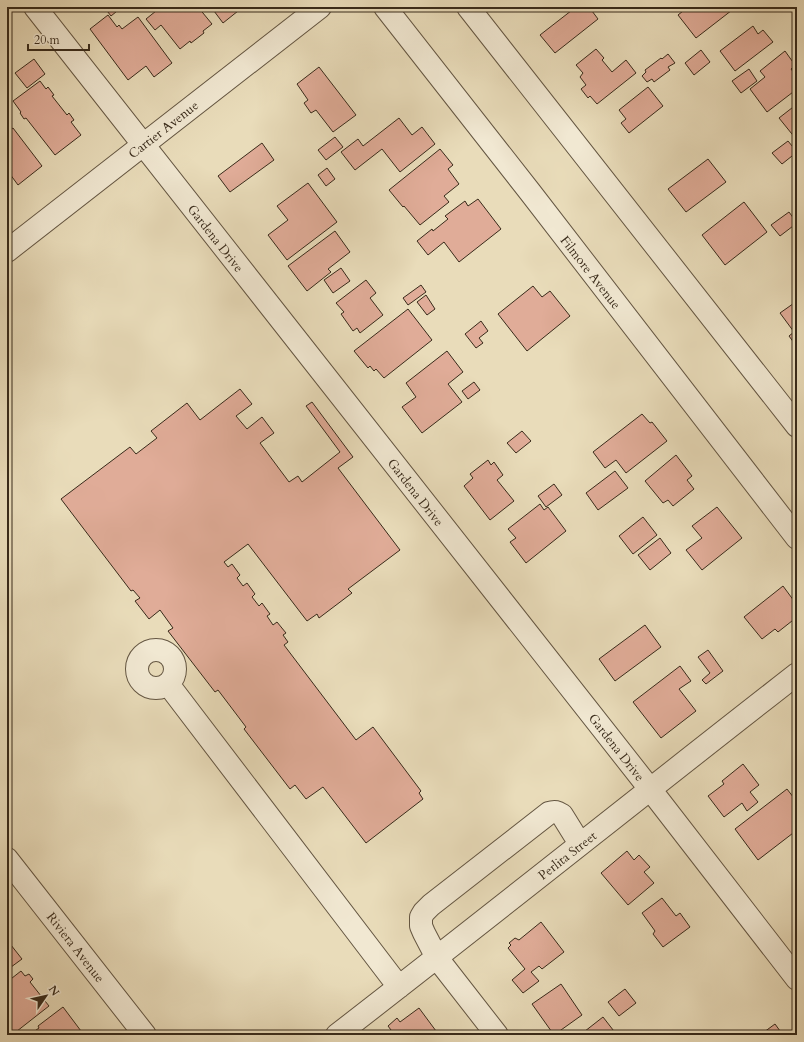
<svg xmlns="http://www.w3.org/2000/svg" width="804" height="1042" viewBox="0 0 804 1042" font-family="Cardo,serif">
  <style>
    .building { fill: #e0ac98; stroke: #382a1a }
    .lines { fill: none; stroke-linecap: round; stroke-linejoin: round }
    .minor-casing { stroke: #645642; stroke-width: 24 }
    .minor { stroke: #f1e8d2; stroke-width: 22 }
    .labels { text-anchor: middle; stroke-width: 3.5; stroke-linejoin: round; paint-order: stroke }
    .street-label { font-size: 13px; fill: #382a1a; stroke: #f1e8d2 }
  </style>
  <rect width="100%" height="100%" fill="#e9dcba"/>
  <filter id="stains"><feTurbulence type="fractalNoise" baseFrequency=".005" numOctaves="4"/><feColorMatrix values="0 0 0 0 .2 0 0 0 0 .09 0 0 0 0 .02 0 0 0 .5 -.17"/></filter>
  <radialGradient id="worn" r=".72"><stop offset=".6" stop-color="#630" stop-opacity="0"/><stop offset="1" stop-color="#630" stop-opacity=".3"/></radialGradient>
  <path class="building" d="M104,7h18l-11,9z
    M161,7l2,4 5,-4h30l14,17 -9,7 1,2 -13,10 -1,-2 -10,8 -19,-24 -6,5 -9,-11z
    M211,7h32l-20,16z
    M576,7h13l9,12 -43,34 -15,-18z
    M688,7h48l-40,31 -18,-23z
    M108,15l9,12 2,-2 3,4 16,-12 34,46 -18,14 -8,-11 -18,14 -38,-51z
    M753,26l5,8 5,-4 10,12 -38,29 -15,-20z
    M596,49l8,9 -2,2 10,12 14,-12 10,13 -39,31 -7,-8 -2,2 -7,-9 5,-4 -6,-8 3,-4 -7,-8z
    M701,50l9,12 -16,13 -9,-12z
    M785,51l10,14 -4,4 6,8v12l-30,23 -17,-23 15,-12 -5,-6z
    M668,54l7,9 -7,4 2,3 -16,12 -2,-3 -5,3 -5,-6 4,-4 -1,-2 16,-12 1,1z
    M34,59l11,15 -18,14 -12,-15z
    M319,67l37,48 -23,17 -17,-22 -5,3 -7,-10 4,-3 -11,-16z
    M749,69l8,12 -16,12 -9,-12z
    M40,81l6,8 2,-2 6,8 -2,1 15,19 2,-2 5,7 -3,2 10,13 -26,20 -29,-37 -2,1 -4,-6 1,-1 -8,-11z
    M648,87l15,19 -34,27 -8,-10 5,-4 -7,-9z
    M797,104v35h-1l-17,-21z
    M399,118l13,17 10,-8 13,17 -35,28 -18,-23 -27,21 -14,-18 17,-13 5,7z
    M13,128l29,38 -24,19 -11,-15v-38z
    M335,137l8,10 -17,13 -8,-10z
    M788,141l9,11 -15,12 -10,-11z
    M262,143l12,17 -44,32 -12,-16z
    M440,149l13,16 -5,4 11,15 -15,12 5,6 -29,23 -16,-19 -1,1 -14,-17z
    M708,159l18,23 -40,30 -18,-23z
    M327,168l8,11 -9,7 -8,-11z
    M308,183l29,39 -50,38 -19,-25 20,-15 -11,-14z
    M478,199l23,30 -42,33 -15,-20 -16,13 -11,-14 15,-12 1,2 15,-12 -3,-3 20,-15 3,5z
    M744,202l23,30 -42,33 -23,-30z
    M789,212l8,11 -17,13 -9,-11z
    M335,231l15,21 -22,17 3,3 -24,19 -19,-25z
    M341,268l9,13 -17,12 -9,-13z
    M366,280l10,13 -6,5 13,17 -23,18 -3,-5 -4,3 -12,-17 3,-2 -8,-9z
    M421,285l5,7 -18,13 -5,-7z
    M533,286l9,11 8,-6 20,25 -43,35 -29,-37z
    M426,295l9,14 -8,6 -10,-13z
    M797,301v46l-8,-11 5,-4 -14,-19z
    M408,309l24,31 -48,38 -8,-9 -2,2 -4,-5 -2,2 -14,-17z
    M481,321l7,10 -9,7 4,5 -7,5 -11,-14z
    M447,351l16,21 -15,12 14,18 -40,31 -20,-26 14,-10 -10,-14z
    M474,382l6,8 -12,9 -6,-8z
    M240,389l12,15 -16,12 11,13 15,-12 12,16 -14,10 29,39 9,-6 4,6 38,-30 -34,-46 6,-4 41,55 -15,11 62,82 -52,39 4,4 -33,25 -2,-4 -10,7 -59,-77 -24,18 4,5 4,-3 8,11 -3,3 6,8 4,-3 8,11 -3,3 7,9 3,-3 8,11 -3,2 6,9 4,-3 9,11 -3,2 5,7 -4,3 72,95 17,-13 48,64 -2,2 4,6 -57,44 -43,-56 -17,12 -11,-14 -5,4 -46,-60 2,-2 -28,-37 -3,2 -47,-61 5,-3 -13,-18 -11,9 -14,-18 5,-3 -7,-8 -2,1 -70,-92 69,-52 6,7 21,-16 -6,-7 36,-28 13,17z
    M642,414l8,9 2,-1 15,19 -41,32 -10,-13 -11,8 -12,-16z
    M522,431l9,10 -15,12 -9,-10z
    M676,455l16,21 -5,4 7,9 -21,17 -5,-6 -5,3 -18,-22z
    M488,460l3,5 3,-3 9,13 -6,5 17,21 -24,19 -26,-34 9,-8 -3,-4z
    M615,471l13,17 -30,22 -12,-17z
    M554,484l8,11 -16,12 -8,-11z
    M540,504l4,6 4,-3 18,24 -40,32 -16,-21 6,-4 -8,-9z
    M717,507l25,31 -40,32 -16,-20 16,-12 -10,-12z
    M643,517l14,18 -24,19 -14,-18z
    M660,538l11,15 -21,17 -12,-15z
    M783,586l14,19v12l-19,15 -3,-3 -13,10 -18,-22z
    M645,625l16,22 -46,34 -16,-22z
    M708,650l15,21 -17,13 -4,-4 8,-7 -12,-16z
    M680,666l11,15 -12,8 17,22 -35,27 -28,-36z
    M743,764l16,21 -9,7 8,10 -11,9 -5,-8 -18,14 -16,-21 16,-12 -2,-3z
    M787,789l10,13v28l-39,30 -23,-31z
    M627,851l7,9 5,-5 11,12 -6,5 10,11 -26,22 -27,-32z
    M662,898l14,18 4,-3 10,14 -27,20 -10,-13 2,-3 -13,-18z
    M541,922l23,30 -22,17 -3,-3 -8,6 8,9 -16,12 -11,-13 13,-11 -17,-21 3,-3 -2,-2 6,-5 4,2z
    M7,940l15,19 -15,11z
    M21,971l4,5 4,-2 4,5 -3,3 19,24 -37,29h-5v-53z
    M561,984l21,31 -28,20 -22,-31z
    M625,989l11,14 -17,13 -11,-14z
    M63,1007l21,28h-55l10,-7 -1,-2z
    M419,1008l20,27h-55l7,-5 -3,-4 9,-8 3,4z
    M603,1017l14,18h-37z
    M775,1024l8,11h-23z"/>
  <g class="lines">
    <defs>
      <path id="minor" d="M35,7l615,782 147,190
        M385,7l145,185 267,346
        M468,7l329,419
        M7,251l313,-244
        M137 669a19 19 0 1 1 38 0a19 19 0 1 1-38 0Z
        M168,684l231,303
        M7,859l138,176
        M337,1035c154,-119 306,-241 460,-361
        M497,1035l-60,-77 -13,-25 -3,-7v-9l3,-5 7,-7 118,-92c6,-2 8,-1 13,2l18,29"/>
    </defs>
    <use href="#minor" class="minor-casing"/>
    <use href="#minor" class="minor"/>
  </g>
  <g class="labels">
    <g class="street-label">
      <text transform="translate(163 129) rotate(-38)" y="5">Cartier Avenue</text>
      <text transform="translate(216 238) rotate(52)" y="5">Gardena Drive</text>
      <text transform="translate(591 272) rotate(52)" y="5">Filmore Avenue</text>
      <text transform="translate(416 492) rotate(52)" y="5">Gardena Drive</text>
      <text transform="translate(617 747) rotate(52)" y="5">Gardena Drive</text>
      <text transform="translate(567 855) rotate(-38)" y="5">Perlita Street</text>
      <text transform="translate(76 947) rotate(52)" y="5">Riviera Avenue</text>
    </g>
  </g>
  <rect width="804" height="1042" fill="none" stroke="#e9dcba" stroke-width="24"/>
  <rect x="8" y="8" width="788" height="1026" fill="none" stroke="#382a1a" stroke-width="2"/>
  <rect x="12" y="12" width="780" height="1018" fill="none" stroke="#382a1a"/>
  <g transform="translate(46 996) rotate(56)" stroke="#f1e8d2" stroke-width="3" paint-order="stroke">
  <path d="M0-3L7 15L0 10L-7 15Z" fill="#382a1a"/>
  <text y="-6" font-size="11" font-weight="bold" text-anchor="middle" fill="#382a1a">N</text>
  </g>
  <path d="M28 44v6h61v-6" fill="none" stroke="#382a1a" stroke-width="2"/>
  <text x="34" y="44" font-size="12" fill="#382a1a" stroke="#f1e8d2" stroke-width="3" paint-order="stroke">20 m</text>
  <rect width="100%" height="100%" filter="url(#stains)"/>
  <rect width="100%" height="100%" fill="url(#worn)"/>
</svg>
